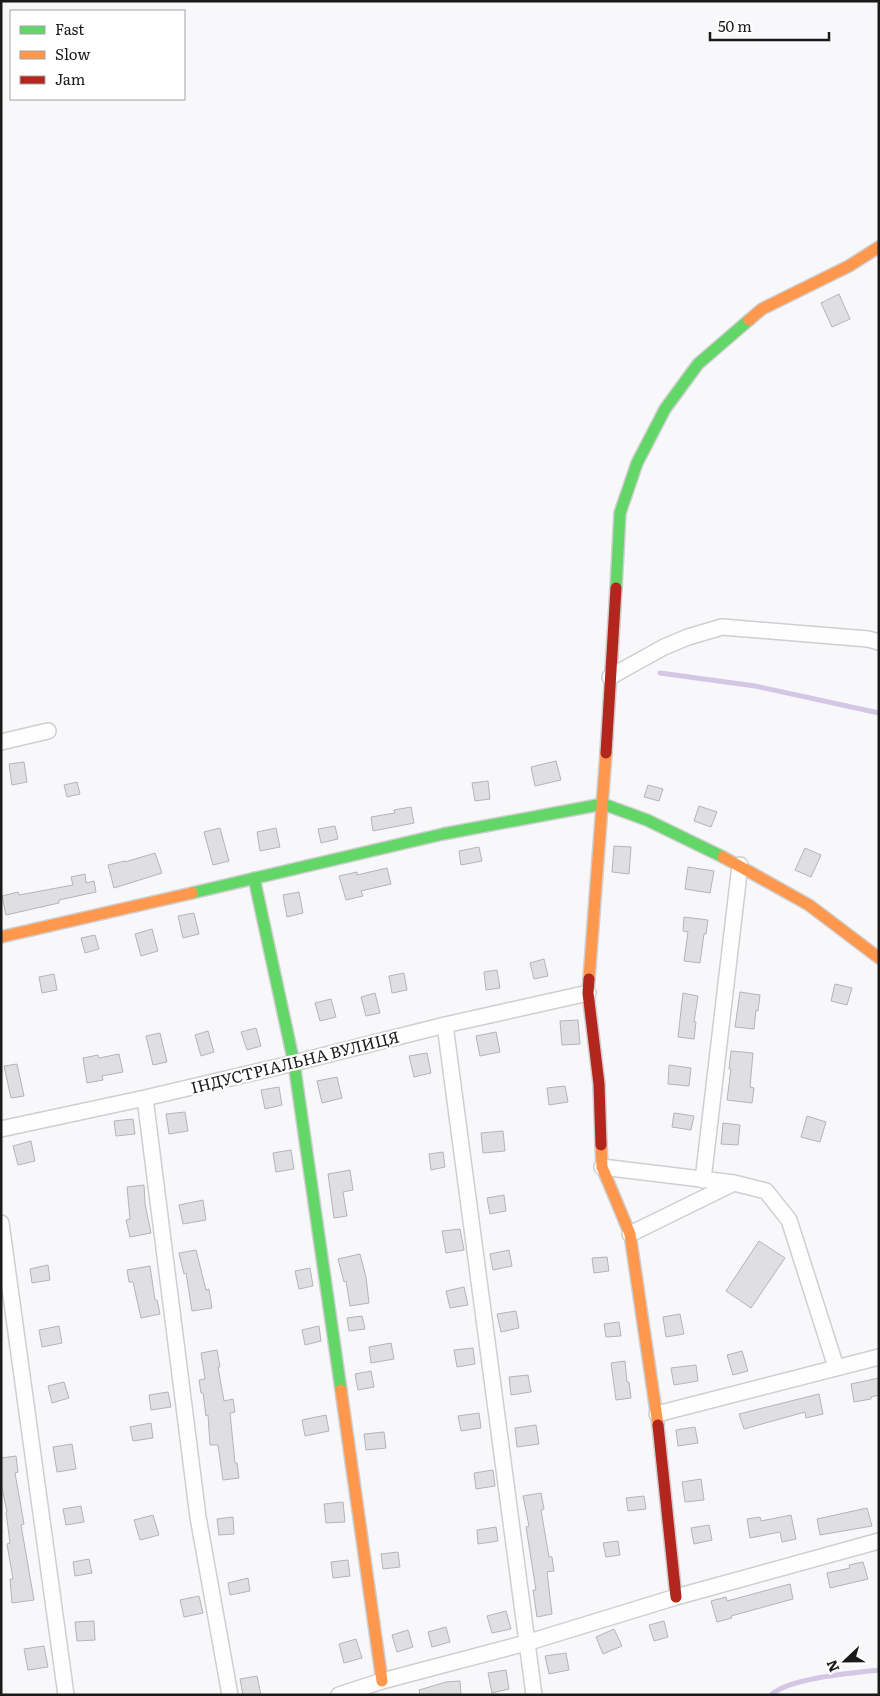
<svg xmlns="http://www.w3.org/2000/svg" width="880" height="1696" viewBox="0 0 880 1696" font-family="Literata,serif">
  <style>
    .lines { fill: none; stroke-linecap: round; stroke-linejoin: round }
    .stream { stroke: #d4c6e5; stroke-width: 5 }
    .building { fill: #dfdee0; stroke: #b5b4b6 }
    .street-casing { stroke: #cfced0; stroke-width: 18 }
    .fast-casing { stroke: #cfced0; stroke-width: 14 }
    .slow-casing { stroke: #cfced0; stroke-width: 14 }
    .jam-casing { stroke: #cfced0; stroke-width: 14 }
    .street { stroke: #fefefe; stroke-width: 15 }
    .fast { stroke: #63d668; stroke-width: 11 }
    .slow { stroke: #ff974d; stroke-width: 11 }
    .jam { stroke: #b3261e; stroke-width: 11 }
    .labels { text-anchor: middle; stroke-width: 4.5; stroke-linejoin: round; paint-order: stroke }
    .street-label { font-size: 16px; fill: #1a1a1b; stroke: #fff }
  </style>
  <rect width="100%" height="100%" fill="#f8f7f9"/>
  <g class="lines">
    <path class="stream" d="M660,673l95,13 124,27
      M771,1695c18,-17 82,-22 108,-25"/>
  </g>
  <path class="building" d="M839,294l11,25 -18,8 -11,-24z
    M556,761l5,19 -26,6 -4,-19z
    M24,762l3,20 -15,3 -3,-21z
    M488,781l2,18 -15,2 -3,-18z
    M77,782l3,12 -13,3 -3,-12z
    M648,785l15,4 -4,12 -15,-4z
    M699,806l18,6 -6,15 -17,-6z
    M411,807l3,16 -41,8 -2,-14 24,-4 -1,-3z
    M335,826l3,13 -17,4 -3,-14z
    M220,828l9,33 -16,4 -9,-33z
    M276,828l4,19 -20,4 -3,-19z
    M614,846l17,1 -2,27 -17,-2z
    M479,847l3,14 -21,4 -2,-14z
    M805,848l16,7 -10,22 -16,-7z
    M155,853l7,20 -48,15 -6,-23 17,-4v1z
    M688,867l26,4 -4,22 -25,-4z
    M387,868l4,16 -30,7 2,5 -17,4 -7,-24 18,-4v3z
    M85,874l1,9 8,-2 2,11 -37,8v3l-53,12 -4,-19 16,-4 1,3 54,-10 -2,-8z
    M299,892l4,21 -16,4 -4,-22z
    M194,913l5,21 -16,4 -5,-22z
    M684,917l24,3 -2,14h-2l-4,29 -16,-2 4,-29 -5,-1z
    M152,929l6,22 -17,5 -6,-22z
    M95,935l4,14 -14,4 -4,-15z
    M544,959l4,17 -14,3 -4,-16z
    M497,970l3,18 -14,2 -2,-18z
    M404,973l3,17 -15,3 -3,-17z
    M54,974l3,16 -15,3 -3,-16z
    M835,984l17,4 -5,17 -16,-4z
    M740,992l20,3 -2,16 -2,-1 -2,19 -19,-2z
    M375,993l5,20 -14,3 -5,-19z
    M683,993l15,3 -4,26h2l-2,17 -16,-2z
    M331,999l5,18 -16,4 -5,-18z
    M578,1020l2,24 -18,1 -2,-24z
    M256,1028l5,18 -14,4 -6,-18z
    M208,1031l6,21 -13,4 -6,-21z
    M496,1032l4,20 -20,4 -4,-20z
    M160,1033l7,29 -14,3 -7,-29z
    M731,1051l22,2 -3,34 4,1 -2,15 -25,-3 4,-31h-2z
    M427,1053l4,20 -17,4 -5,-21z
    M119,1054l4,18 -21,4 1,4 -16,3 -4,-25 15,-3 1,3z
    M17,1064l7,32 -13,2 -7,-32z
    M669,1065l22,3 -2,18 -21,-2z
    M337,1077l5,21 -20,5 -5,-22z
    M565,1086l3,16 -19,3 -2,-17z
    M279,1087l3,18 -17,4 -4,-19z
    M185,1112l3,19 -19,3 -3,-20z
    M674,1113l20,3 -3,14 -19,-3z
    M807,1116l19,6 -6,20 -19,-5z
    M133,1119l2,15 -19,2 -2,-15z
    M723,1123l17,2 -2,20 -17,-1z
    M503,1131l2,20 -22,2 -2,-20z
    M31,1141l4,20 -17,4 -5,-19z
    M291,1150l3,19 -18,3 -3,-19z
    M443,1152l2,15 -14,3 -2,-16z
    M350,1170l3,20 -10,2 4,24 -13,2 -6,-44z
    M144,1185l1,19 6,29 -21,4 -4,-17 4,-1 -3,-32z
    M504,1195l2,16 -16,3 -3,-16z
    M203,1200l3,20 -23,4 -4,-19z
    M460,1229l4,21 -18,3 -4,-22z
    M759,1241l26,17 -34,50 -25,-17z
    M196,1250l10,40 3,-1 3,19 -20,3 -6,-38 -2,1 -5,-21z
    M509,1250l3,16 -19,4 -3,-16z
    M360,1254l6,23 3,26 -19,3 -4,-25 -2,1 -6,-23z
    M607,1257l2,14 -15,2 -2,-15z
    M48,1265l2,15 -18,3 -2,-14z
    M150,1266l5,34h2l3,14 -19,4 -8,-36h-4l-2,-12z
    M310,1268l3,18 -14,3 -4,-18z
    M464,1287l4,18 -18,3 -4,-17z
    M516,1311l3,17 -18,4 -4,-18z
    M680,1314l4,20 -18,3 -3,-20z
    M362,1316l3,13 -16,2 -2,-13z
    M619,1322l2,14 -15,1 -2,-13z
    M59,1326l3,17 -20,4 -3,-17z
    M319,1326l2,15 -16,4 -3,-15z
    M391,1343l3,16 -23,4 -2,-16z
    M473,1348l2,16 -18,3 -3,-17z
    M217,1350l3,17h-2l6,34 9,-2 2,13 -5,1 5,50h2l2,15 -16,2 -5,-35h-8l-2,-30 -2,1 -3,-23h-2l-2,-13 6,-1 -4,-26z
    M742,1351l6,20 -15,4 -6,-20z
    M625,1361l2,21h2l2,16 -15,2 -5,-37z
    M696,1365l2,16 -24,4 -3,-17z
    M371,1371l3,16 -16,3 -3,-16z
    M528,1375l3,17 -20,3 -2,-18z
    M879,1378v17l-8,2v2l-17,3 -3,-18z
    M64,1382l5,16 -17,5 -4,-17z
    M168,1392l3,15 -20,3 -2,-15z
    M819,1394l4,20 -17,4 -1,-6 -61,17 -5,-15z
    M479,1413l2,15 -20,3 -3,-15z
    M326,1415l3,16 -24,5 -3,-16z
    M151,1423l2,15 -20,3 -3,-14z
    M536,1425l3,19 -22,3 -2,-19z
    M695,1427l3,16 -20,3 -2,-16z
    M384,1432l2,16 -20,2 -2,-16z
    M72,1444l4,25 -19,3 -4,-25z
    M16,1456l2,16 -3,1 9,51 -3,1 13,75 -22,3 -2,-24h3l-6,-35 3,-1 -4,-31h1l-6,-29v-25z
    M493,1470l2,16 -19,3 -2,-16z
    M701,1479l3,21 -19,2 -3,-20z
    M541,1493l3,16 -3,1 8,47h3l2,14 -7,1 5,42 -15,3 -4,-27h3l-10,-63 3,-1 -6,-30z
    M644,1496l2,13 -18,2 -2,-13z
    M343,1502l2,20 -19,1 -2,-19z
    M81,1506l3,16 -18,3 -3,-16z
    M867,1508l5,18 -52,9 -3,-16z
    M153,1515l6,20 -19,5 -6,-20z
    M791,1515l5,24 -14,3 -2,-10 -30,6 -3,-19 13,-2 1,4z
    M233,1517l1,17 -15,1 -2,-16z
    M709,1525l3,15 -18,4 -3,-16z
    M496,1527l2,14 -20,3 -1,-14z
    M618,1541l2,14 -14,2 -3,-14z
    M398,1552l2,15 -17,2 -2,-15z
    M89,1559l3,14 -17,3 -2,-14z
    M348,1560l2,16 -17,2 -2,-16z
    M863,1562l5,17 -38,9 -3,-15 23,-5 -1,-3z
    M248,1578l2,13 -20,4 -2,-12z
    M790,1584l3,15 -62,17 1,2 -15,4 -6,-21 15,-4 1,4z
    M199,1596l4,17 -19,4 -4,-17z
    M506,1611l5,18 -19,4 -5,-17z
    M94,1621l1,19 -18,1 -2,-19z
    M664,1621l4,16 -14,4 -5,-16z
    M446,1627l4,15 -18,5 -4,-15z
    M614,1629l8,17 -19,8 -7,-17z
    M408,1630l5,17 -16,5 -5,-17z
    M356,1639l6,19 -18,5 -5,-19z
    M44,1646l4,21 -20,3 -4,-21z
    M566,1653l3,17 -20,4 -4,-18z
    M506,1670l3,19 -17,4 -4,-20z
    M257,1676l4,19h-18l-3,-16z
    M460,1681l1,14h-41l-1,-5 27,-8z"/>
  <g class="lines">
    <defs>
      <path id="street" d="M610,677l54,-30 24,-10 34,-10 146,12 11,3
        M1,742l47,-11
        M445,1025l89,670
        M145,1098l53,419 32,178
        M1,1129l144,-31 149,-35 151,-38 143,-32
        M602,1167l132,16 32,8 23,29 47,147
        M703,1180l37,-315
        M1,1223l65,472
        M630,1234l104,-51
        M657,1414l222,-57
        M339,1695l43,-14 144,-38 150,-46 203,-56"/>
      <path id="fast" d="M616,588l4,-75 17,-50 28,-54 33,-45 51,-44
        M254,878l40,185 47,327
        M192,893l251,-59 160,-30 44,16 76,37"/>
      <path id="slow" d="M749,320l13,-11 87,-43 30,-19
        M723,857l86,48 70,53
        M1,937l191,-44
        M589,979l17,-226
        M601,1145l1,22 28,67 28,191
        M341,1390l41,291"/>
      <path id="jam" d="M606,753l10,-165
        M589,979l-1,14 11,91 2,61
        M658,1425l18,172"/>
    </defs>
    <use href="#street" class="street-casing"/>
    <use href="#fast" class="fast-casing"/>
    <use href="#slow" class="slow-casing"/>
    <use href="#jam" class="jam-casing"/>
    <use href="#street" class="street"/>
    <use href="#fast" class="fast"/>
    <use href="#slow" class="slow"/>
    <use href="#jam" class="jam"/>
  </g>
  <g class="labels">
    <g class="street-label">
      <text transform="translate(295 1062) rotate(-14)" y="6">ІНДУСТРІАЛЬНА ВУЛИЦЯ</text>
    </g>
  </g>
  <rect width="880" height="1696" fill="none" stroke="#1a1a1b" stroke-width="5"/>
  <rect x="10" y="10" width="175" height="90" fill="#ffffff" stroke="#a3a3a4"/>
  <rect x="20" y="26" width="25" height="8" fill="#63d668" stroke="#a3a3a4"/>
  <text x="55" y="35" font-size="15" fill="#1a1a1b">Fast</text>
  <rect x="20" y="51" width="25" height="8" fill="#ff974d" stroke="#a3a3a4"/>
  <text x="55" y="60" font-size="15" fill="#1a1a1b">Slow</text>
  <rect x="20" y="76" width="25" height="8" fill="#b3261e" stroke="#a3a3a4"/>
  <text x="55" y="85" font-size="15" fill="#1a1a1b">Jam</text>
  <g transform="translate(845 1661) rotate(248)" stroke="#ffffff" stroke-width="4" paint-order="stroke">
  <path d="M0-4L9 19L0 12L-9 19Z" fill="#1a1a1b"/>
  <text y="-8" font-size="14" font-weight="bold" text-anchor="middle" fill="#1a1a1b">N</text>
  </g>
  <path d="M710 32v8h119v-8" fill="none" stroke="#1a1a1b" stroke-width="2.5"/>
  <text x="718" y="32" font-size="15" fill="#1a1a1b" stroke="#ffffff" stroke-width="4" paint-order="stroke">50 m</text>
</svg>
